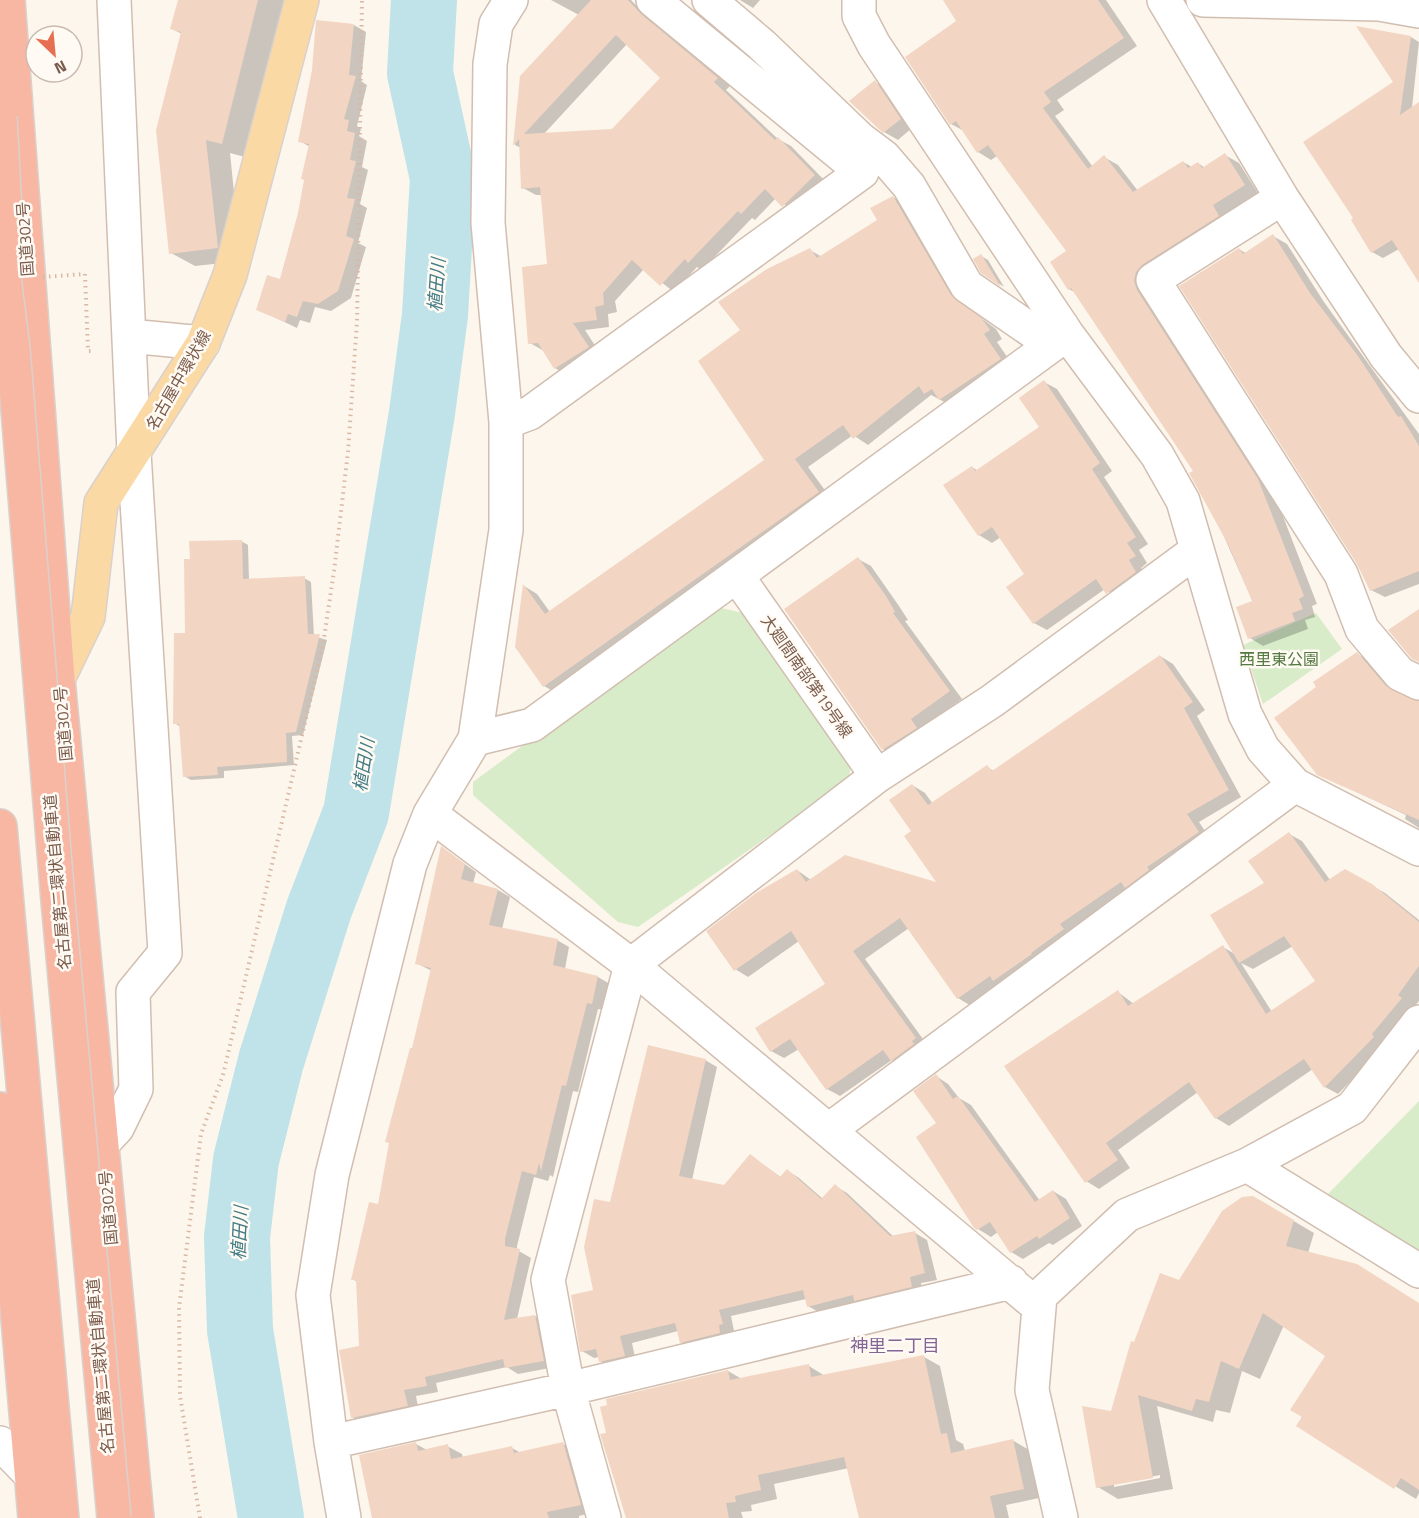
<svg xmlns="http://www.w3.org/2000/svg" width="1419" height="1518" viewBox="0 0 1419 1518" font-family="'Titillium Web','Noto Sans JP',sans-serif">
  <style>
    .green { fill: #d8ecc9 }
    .shadow { fill: #0003; fill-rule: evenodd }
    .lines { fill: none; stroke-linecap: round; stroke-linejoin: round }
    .river { stroke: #bfe3e8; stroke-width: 66 }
    .building { fill: #f3d5c3; fill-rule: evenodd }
    .minor-casing { stroke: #d1beb0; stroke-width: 36 }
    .major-casing { stroke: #dad1cd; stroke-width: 36 }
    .highway-casing { stroke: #dad1cd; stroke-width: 36 }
    .path { stroke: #d9b8a5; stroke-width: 4; stroke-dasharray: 1.5 4.5; stroke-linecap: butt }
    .minor { stroke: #fff; stroke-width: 33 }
    .major { stroke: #fbd9a5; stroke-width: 33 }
    .highway { stroke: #f7b7a3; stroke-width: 33 }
    .highway-bridge-casing { stroke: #dad1cd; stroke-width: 36; stroke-linecap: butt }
    .path-bridge { stroke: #d9b8a5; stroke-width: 4; stroke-dasharray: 1.5 4.5; stroke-linecap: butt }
    .highway-bridge { stroke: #f7b7a3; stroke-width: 33 }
    .labels { text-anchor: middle; stroke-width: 5; stroke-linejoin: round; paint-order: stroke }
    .street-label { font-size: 16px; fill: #7a5c4d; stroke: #fffaf3 }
    .park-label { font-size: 16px; fill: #537a41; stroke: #fffaf3 }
    .water-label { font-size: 18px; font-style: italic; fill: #437c86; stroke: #fffaf3 }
    .neighbourhood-label { font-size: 18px; fill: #846695; stroke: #fffaf3 }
  </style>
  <rect width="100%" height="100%" fill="#fdf6ec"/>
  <path class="green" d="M712,606l40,9 101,141 -5,25 -210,146 -20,-5 -145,-127v-13z
    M1316,613l26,36 -79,55 -20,-59z
    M1419,1101v151l-91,-58z"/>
  <path class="shadow" d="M179,0h106l-40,157 -15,-4 11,108 -46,5 -24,-13 11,-219 -10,-5z
    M551,0h80l23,24 76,62 -4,4 52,49 13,7 36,37 -31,30 -20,-15 -21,22 -3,-2 -50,52 -5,-3 -23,25 -30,-23 -29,32 2,11 -9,2 1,13 -24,3 16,25 -33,21 -13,-8 -11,-17 -14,-8 19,-78 -7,-70h-6l-13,-7 -2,-40 -6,-3 7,-69 57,-61zM627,44l35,34 -49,53 -70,4z
    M740,0h20l-7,8z
    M945,0h161l31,46 -80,54 7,10 -9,6 38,51 11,-10 14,8 20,26 45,-29 9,5 6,-4 7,5 20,-13 14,8 19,30 -32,20 6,11 -76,48 116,216 45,116 -5,2 3,11 -10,3 3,9 -45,17 -13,-8 -13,-30 16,-6 -58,-131 -119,-178 -7,-4 -1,-37 -71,-96 -6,4 -13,-8 -14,-21 -13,-7 7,-103z
    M354,25l12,7 -5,49 6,4 -10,41 4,3 -2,7 8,5 -5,26 6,3 -8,34 7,4 -9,35 8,4 -15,51 -20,13 -16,-4 -5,16 -10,-3 -3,8 -40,-19 24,-28 19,-67 10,-67 -10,-6z
    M1359,28l52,9 8,5 -7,66 7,-4v176l-20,-31 -16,9 -11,-6 23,-170z
    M875,82l13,8 25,37 -15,13 -14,-8z
    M893,197l13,8 58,100 32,24 6,10 -5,3 17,25 -60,40 -23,-12 -63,50 -15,-10 -45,32 24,33 -274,194 -14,-8 -20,-100 13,8 13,18 216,-151 -24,-130 68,-81 12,7 57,-36z
    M1273,236l14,8 37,58 95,132v150l-34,13 -14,-7 -132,-341 8,5z
    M981,256l7,4 16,27 -22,-15z
    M1044,382l13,7 55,82 -8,6 44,67 -9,6 8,13 -6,5 7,11 -28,21 -15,-11 -58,41 -13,-7 -8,-49 -25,-37 -9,6 -13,-8 -34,-49 27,-19 6,4 63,-44z
    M241,541l7,4 1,35 55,-2 7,4 3,54 13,4 -24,95 -11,1 2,29 -70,6v7l-33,2 -7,-4 -3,-49 -7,-4 13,-88z
    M858,559l13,7 28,40 9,14 -3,1 57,78 -39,27 -27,31 -13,-8z
    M1357,654l13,7 33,37 16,5v125l-14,-9 1,-4 -88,-41v-87z
    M1160,656l13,8 32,46 -8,6 44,81 -42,25 12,18 -240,166 -13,-8 -49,-70 -44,31 63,87 -23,21 -13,-7 -52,36 -13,-7 -28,-40 -15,9 -13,-7 56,-67 -28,-43 -51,36 -13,-8 62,-99 14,10 129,5 -27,-54 -1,-46 13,8 8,11 54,-37 7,4z
    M1289,834l13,7 28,39 15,-9 40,22 34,27v81l-35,42 2,2 -48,49 -13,-7 -12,-18 -84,57 -13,-8 -18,-26 -80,58 12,18 -31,21 -13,-8 32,-189 16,12 89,-57 12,7zM1293,946l24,36 -45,30 -31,-49 12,6z
    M442,848l34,24 -3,12 25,6 12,7 -8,32 55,11 12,7 -4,22 33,8 12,7 -6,26 -6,-1 -20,83 -5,-1 -20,86 -3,-2 -2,6 -14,-4 -17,69v4l14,8 -14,61 18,-3 12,7 8,44 -37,7 -11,-7 -71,16 2,9 -22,4 3,16 -55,12 -12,-7 9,-70 -3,-65 -6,-3 27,-73 53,-235 -16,-8z
    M705,1060l12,7 -25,113 33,6 26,-30 31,22 6,-7 11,7 24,21 12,-13 12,7 47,44 21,-4 12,7 10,40 -16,3 2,10 -103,20 -12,-7 -2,-7 -75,17 3,15 -4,1 2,7 -39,10 -12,-7 -3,-11 -46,12 4,19 -24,6 -12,-7 -1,-4 -5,1 -12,-7 29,-147z
    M936,1076l12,8 11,14 12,7 69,96 13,-10 13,8 16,27 -29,19 -4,-2 -26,16 -12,-7 -13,-20 -7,5 -13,-8 -39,-106z
    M1253,1197l61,36 -6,20 111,51v189l-3,6 -118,-73 29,-71 -43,-30 -24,54 -18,-8 -12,42 -14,-3 -3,12 -56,-16 16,83 -55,10 -20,-12 14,-74 23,-69 45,-62zM1160,1475v3l-46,9v-3z
    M924,1357l16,9 16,74 7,4 2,7 47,-11 17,10 10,48 -33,7 3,13h-149l-11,-50 -75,16 3,15 -26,6 1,6 -11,1 2,6h-116l-25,-83 126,-64 14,8 67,-13 16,10z
    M416,1444l11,6 20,-4 15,8 1,4 49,-10 9,5 42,-9 14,8 17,60 -15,4v2h-193z"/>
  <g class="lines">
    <path class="river" d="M271,1518l-31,-188 -3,-93 9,-77 25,-99 48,-152 37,-96 66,-400 13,-98 8,-137 -23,-105 4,-73"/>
  </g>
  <path class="building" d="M178,0h80l-36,144 -16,-4 12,108 -49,6 -13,-124 25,-98 -11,-3z
    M591,0h37l13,14 77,64 -4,4 61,58 3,-3 37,38 -33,32 -17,-18 -24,25 -3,-3 -50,52 -3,-4 -25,27 -28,-26 -29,33 1,12 -9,2 2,13 -24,3 16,24 -35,22 -16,-26 -10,1 -6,-77 25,-3 -7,-77 -19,2 -2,-50 -6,7 7,-70zM616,35l44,43 -48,51 -88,5z
    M943,0h155l26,38 -80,54 7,10 -8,6 45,61 16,-14 29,37 50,-31 5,7 10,-6 4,6 23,-15 20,32 -32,20 6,11 -77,49 -6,7 -2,9 3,9 121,189 46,117 -5,3 4,10 -11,4 3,8 -47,18 -12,-32 16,-6 -23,-55 -40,-73 4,-2 -122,-183 -3,2 -18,-28 16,-11 -78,-106 -11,8 -21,-32 -6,4 -45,-68 51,-36z
    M316,20l38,4 -5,51 7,1 -12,43 5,1 -2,11 8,2 -5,27 6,1 -9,37 8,1 -9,37 8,3 -16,52 -20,13 -15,-3 -6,16 -9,-3 -3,8 -29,-12 11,-35 13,4 18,-66 6,-33 -3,-1 8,-35 -11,-2 14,-72z
    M1356,26l55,10 -11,79 19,-13v181l-27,-43 -21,13 -20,-33 2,-2 -50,-76 90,-60z
    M875,80l26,39 -18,14 -34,-32z
    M893,196l58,99 31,24 8,11 -6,4 17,25 -62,41 -7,-11 -8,5 -5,-8 -66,53 -10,-14 -48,34 24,33 -276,195 -28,-40 8,-63 22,30 219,-154 -66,-99 42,-31 -22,-28 49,-33 43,-21 7,10 60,-38 -7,-12z
    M1273,234l37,59 48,63 40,61 3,-1 18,30v125l-49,20 -13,-27 -178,-278 60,-38 4,6z
    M981,254l20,33 -20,-14 -8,-14z
    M1044,380l56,83 -8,6 44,68 -9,6 9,13 -7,4 7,12 -30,22 -10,-15 -63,45 -27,-37 18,-13 -32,-47 -14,9 -35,-51 29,-19 3,5 64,-44 -20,-29z
    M242,540l1,39 62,-3 3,58h12l-24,98 -10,1 1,29 -70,5 1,8 -35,2 -4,-53h-6l1,-91h11l-1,-74h6l-1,-18z
    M858,557l28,39 9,16 -2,1 57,78 -39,28 6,9 -35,22 -98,-141z
    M1419,609v53l-7,-3 -24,-29z
    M1357,652l29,34 33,15v119l-102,-45 -43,-57 42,-31 -3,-5z
    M1160,655l33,47 -9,6 45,82 -42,24 12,18 -52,35 2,3 -24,18 -4,-6 -61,42 4,5 -33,24 1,1 -39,27 -3,-5 -33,23 -57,-81 -47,33 63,87 -4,3 2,3 -23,17 -8,-11 -57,40 -36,-51 -20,13 -15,-24 70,-44 -34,-53 -57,40 -28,-40 50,-38 41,-24 9,13 39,-27 91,27 -32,-46 7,-5 -22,-31 23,-16 16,21 59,-40 5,6z
    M1289,832l36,50 20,-13 27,15 47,38v44l-21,29 4,3 -30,36 2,3 -50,51 -20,-29 -89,60 -26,-37 -83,61 12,17 -33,23 -81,-117 114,-76 10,16 95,-61 43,69 49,-33 -31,-45 -45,27 -29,-48 54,-32 -16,-22z
    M441,846l24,18 -4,15 37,10 -9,36 69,14 -5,26 45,11 -6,28 -5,-1 -21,83 -4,-1 -21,86 -2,-8 -3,12 -14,-4 -17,68v7l15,3 -16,71 31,-5 9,46 -39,7 -2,-9 -78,18 2,9 -23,4 4,16 -57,12 -12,-68 20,-4 -3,-66h-5l18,-78 9,2 11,-61 -4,-1 25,-94h2l19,-80 -16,-4z
    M648,1045l58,14 -27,117 45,9 26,-31 30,23 7,-8 34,30 14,-15 55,52 25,-5 10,42 -15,4 2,10 -58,14 -1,-6 -46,12 -4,-17 -84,20 4,14 -4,1 1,8 -40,10 -5,-20 -55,13 5,20 -26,6 -3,-13 -16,3 -9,-57 22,-5 -9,-43 10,-48 16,3z
    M936,1074l17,25 5,-3 77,106 18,-12 17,28 -31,21 -2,-3 -27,17 -20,-31 -13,8 -3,-2 -58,-91 20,-14 -23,-32z
    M1253,1196l41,24 -8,26 71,18 62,39v187l-18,-12 -7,11 -98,-63 6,-9 -12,-7 35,-54 -62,-43 -24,56 -18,-8 -12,41 -13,-3 -4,12 -54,-16 15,83 -57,10 -14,-82 29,5 20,-70 3,1 26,-69 19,7 43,-69 20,-14z
    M924,1355l17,79 6,-1 4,20 62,-14 11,50 -34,7 5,22h-136l-15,-61 -86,18 3,15 -26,6 1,6 -10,1 3,15h-103l-26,-84 6,-1 -6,-26 7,-2 -1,-6 122,-29 2,10 79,-16 2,13z
    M416,1442l2,9 30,-7 3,15 61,-13 2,7 49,-11 18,63 -34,7 2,6h-177l-13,-63z"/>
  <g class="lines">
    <defs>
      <path id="minor" d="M709,0l53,45 98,94 24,18 25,29 58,100 74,51 21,-11
        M859,0v16l15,29 193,289 90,121 26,46 62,213 18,35 32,36 124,64
        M1164,0l118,198 104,158 33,40
        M1203,0l176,4 40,7
        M1282,198l-129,82 188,294 21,55 38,45 19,9
        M129,336l74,7
        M506,422l24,-9 332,-241 -209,-172
        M737,576l140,200
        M475,739l57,-14 535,-391
        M430,814l201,151 408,342
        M829,1130l466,-345
        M102,1144l15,-16 19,-39 -3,-97 32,-39 -31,-500 -20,-453
        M1247,1165l172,106
        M331,1442l237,-53 443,-107
        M0,1443l31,32
        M344,1518l-13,-76 -18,-147 19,-120 78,-311 20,-50 45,-75 31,-209v-108l-18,-199 2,-159 6,-40 15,-24
        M604,1518l-36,-129 -20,-109 83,-315 246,-189 115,-75 204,-150
        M1061,1518l-29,-128 8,-94 87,-81 120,-50 105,-57 67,-86"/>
      <path id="major" d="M58,679l30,-62 13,-114 102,-160 27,-68 72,-275"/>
      <path id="highway" d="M8,0l50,679 79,839
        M0,826l62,692
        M0,1109l35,409"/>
    </defs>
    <use href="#minor" class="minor-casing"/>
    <use href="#major" class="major-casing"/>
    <use href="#highway" class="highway-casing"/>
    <path class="path" d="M85,274l3,77h6
      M200,1518l-20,-122 -1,-88 22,-174 22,-59 100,-430 11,-74 14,-119 9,-131 5,-321"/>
    <use href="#minor" class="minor"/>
    <use href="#major" class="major"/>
    <use href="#highway" class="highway"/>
    <defs>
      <path id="highway-bridge" d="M0,117l8,151
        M0,245l13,104 45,552 56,617"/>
    </defs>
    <use href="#highway-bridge" class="highway-bridge-casing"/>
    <path class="path-bridge" d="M43,277l42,-3"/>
    <use href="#highway-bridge" class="highway-bridge"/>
  </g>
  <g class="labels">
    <g class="street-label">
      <text transform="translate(25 239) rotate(-94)" y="6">国道302号</text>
      <text transform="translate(178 380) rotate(-60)" y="6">名古屋中環状線</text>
      <text transform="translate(807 676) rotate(55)" y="6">大廻間南部第19号線</text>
      <text transform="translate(63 724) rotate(-95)" y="6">国道302号</text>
      <text transform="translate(57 882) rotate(-95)" y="6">名古屋第二環状自動車道</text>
      <text transform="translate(108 1208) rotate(-95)" y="6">国道302号</text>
      <text transform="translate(100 1366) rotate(-95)" y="6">名古屋第二環状自動車道</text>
    </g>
    <g class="park-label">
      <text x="1279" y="665">西里東公園</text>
    </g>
    <g class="water-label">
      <text transform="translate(437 285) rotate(-86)" y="6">植田川</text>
      <text transform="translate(364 765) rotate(-81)" y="6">植田川</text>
      <text transform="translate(240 1233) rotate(-87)" y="6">植田川</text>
    </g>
    <g class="neighbourhood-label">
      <text x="895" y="1352">神里二丁目</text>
    </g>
  </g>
  <g transform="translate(54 54) rotate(154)"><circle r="28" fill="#fffaf3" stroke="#cabbb1" stroke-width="1.5"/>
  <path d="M0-4.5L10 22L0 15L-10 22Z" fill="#e76f51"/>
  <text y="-9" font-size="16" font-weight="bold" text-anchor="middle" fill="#7a5c4d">N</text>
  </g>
</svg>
